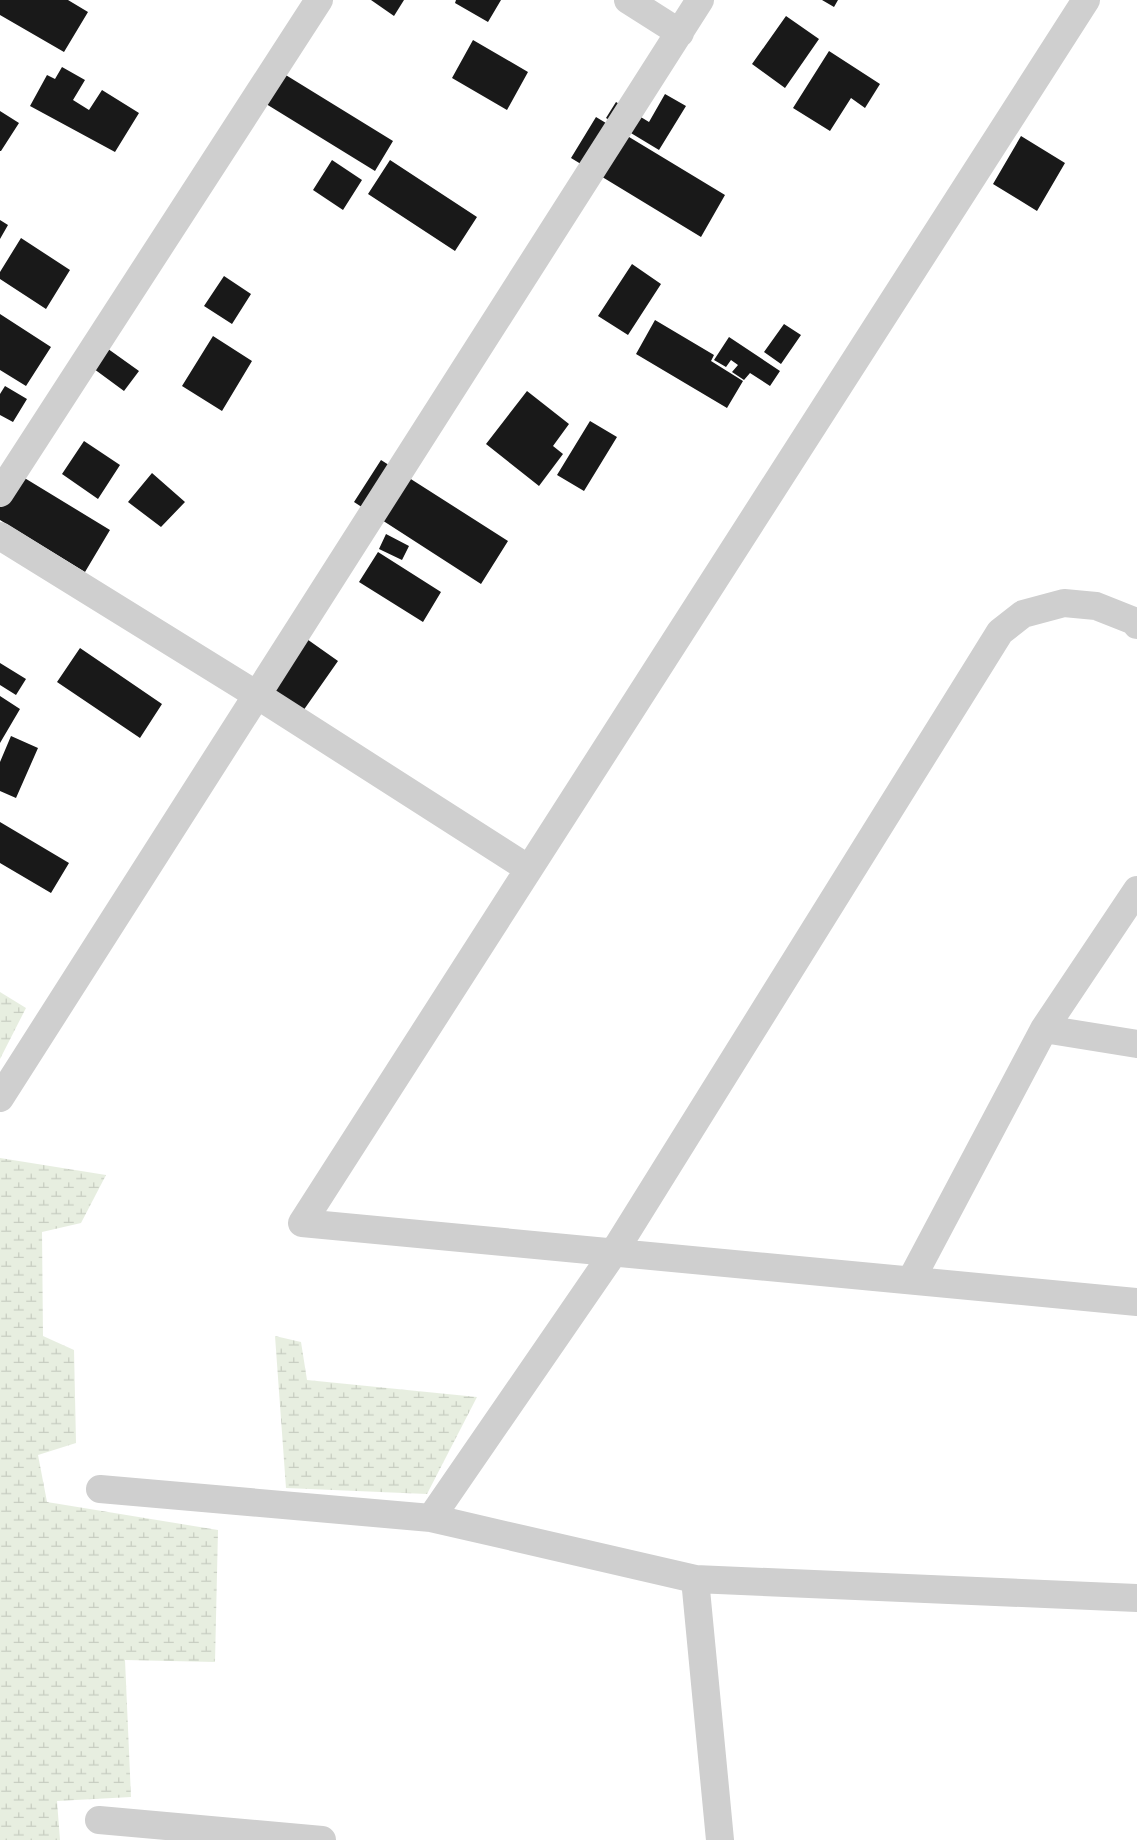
<svg xmlns="http://www.w3.org/2000/svg" width="1137" height="1840" viewBox="0 0 1137 1840" font-family="'Source Sans 3',sans-serif">
  <style>
    .wetland { fill: url(#wetland-marsh) }
    .building { fill: #191919 }
    .lines { fill: none; stroke-linecap: round; stroke-linejoin: round }
    .minor { stroke: #cfcfcf; stroke-width: 28 }
  </style>
  <defs>
    <pattern id="wetland-marsh" width="20" height="14" patternUnits="userSpaceOnUse" patternTransform="scale(1.25)"><rect width="20" height="14" fill="#e7eee0"/><path d="M1 5h8M5 5V1M11 12h8M15 12V8" fill="none" stroke="#c7cdc1"/></pattern>
  </defs>
  <rect width="100%" height="100%" fill="#fff"/>
  <path class="wetland" d="M0,992l26,16 -26,51z
    M0,1158l106,17 -25,48 -39,9 1,104 31,14 2,93 -38,12 9,47 171,28 -3,132 -90,-2 6,137 -74,4 3,39h-60z
    M275,1336l26,6 6,38 170,17 -50,97 -141,-6z"/>
  <path class="building" d="M0,0h68l20,12 -24,40 -64,-37z
    M371,0h33l-10,16z
    M456,0h45l-13,22 -33,-19z
    M822,0h16l-4,7z
    M786,16l33,23 -34,49 -33,-24z
    M473,40l55,32 -21,38 -55,-32z
    M829,51l51,33 -15,24 -14,-10 -21,33 -37,-23z
    M62,67l23,13 -12,20 16,10 13,-20 37,23 -24,39 -85,-46 17,-31 8,4z
    M276,69l117,72 -18,30 -117,-72z
    M665,94l21,12 -27,44 -53,-32 10,-16 33,20z
    M0,111l19,12 -18,28h-1z
    M596,117l129,78 -24,42 -130,-79z
    M1021,136l44,27 -28,48 -44,-27z
    M332,160l30,20 -19,30 -30,-20z
    M390,160l87,57 -22,34 -87,-57z
    M0,220l8,5 -8,14z
    M21,238l49,32 -24,39 -46,-30v-7z
    M632,264l29,20 -33,51 -30,-19z
    M224,276l27,18 -19,30 -28,-18z
    M0,314l51,33 -25,39 -26,-16z
    M655,320l59,35 -3,6 32,20 -16,27 -91,-54z
    M784,324l17,11 -20,29 -17,-12z
    M213,336l39,25 -30,50 -40,-25z
    M729,337l51,34 -10,15 -20,-13 -6,7 -12,-8 6,-7 -7,-5 -5,7 -12,-7z
    M104,346l35,25 -15,20 -34,-25z
    M5,386l22,13 -14,23 -13,-7v-21z
    M527,391l42,33 -16,22 10,8 -24,32 -53,-42z
    M590,421l27,16 -33,54 -27,-16z
    M84,441l36,24 -22,34 -36,-25z
    M381,460l127,81 -27,43 -127,-82z
    M152,473l33,29 -24,25 -33,-25z
    M18,474l92,56 -25,42 -85,-52v-16z
    M386,534l23,12 -7,14 -23,-11z
    M378,552l63,40 -18,30 -64,-40z
    M304,637l34,24 -35,50 -34,-23z
    M80,648l82,56 -22,34 -83,-56z
    M0,663l26,16 -10,16 -16,-10z
    M0,696l20,13 -20,34z
    M11,736l27,12 -22,50 -16,-7v-29z
    M0,822l69,41 -18,30 -51,-30z"/>
  <g class="lines">
    <path class="minor" d="M628,0l52,33
      M1086,0l-784,1223 835,79
      M0,493l319,-493
      M0,536l257,159 272,174
      M1044,1029l93,15
      M0,1098l700,-1098
      M911,1280l133,-251 93,-139
      M100,1489l331,29 264,61 442,19
      M431,1518l183,-266 386,-620 23,-18 41,-11 32,3 38,15 3,4
      M695,1579l25,261
      M99,1820l223,20"/>
  </g>
</svg>
